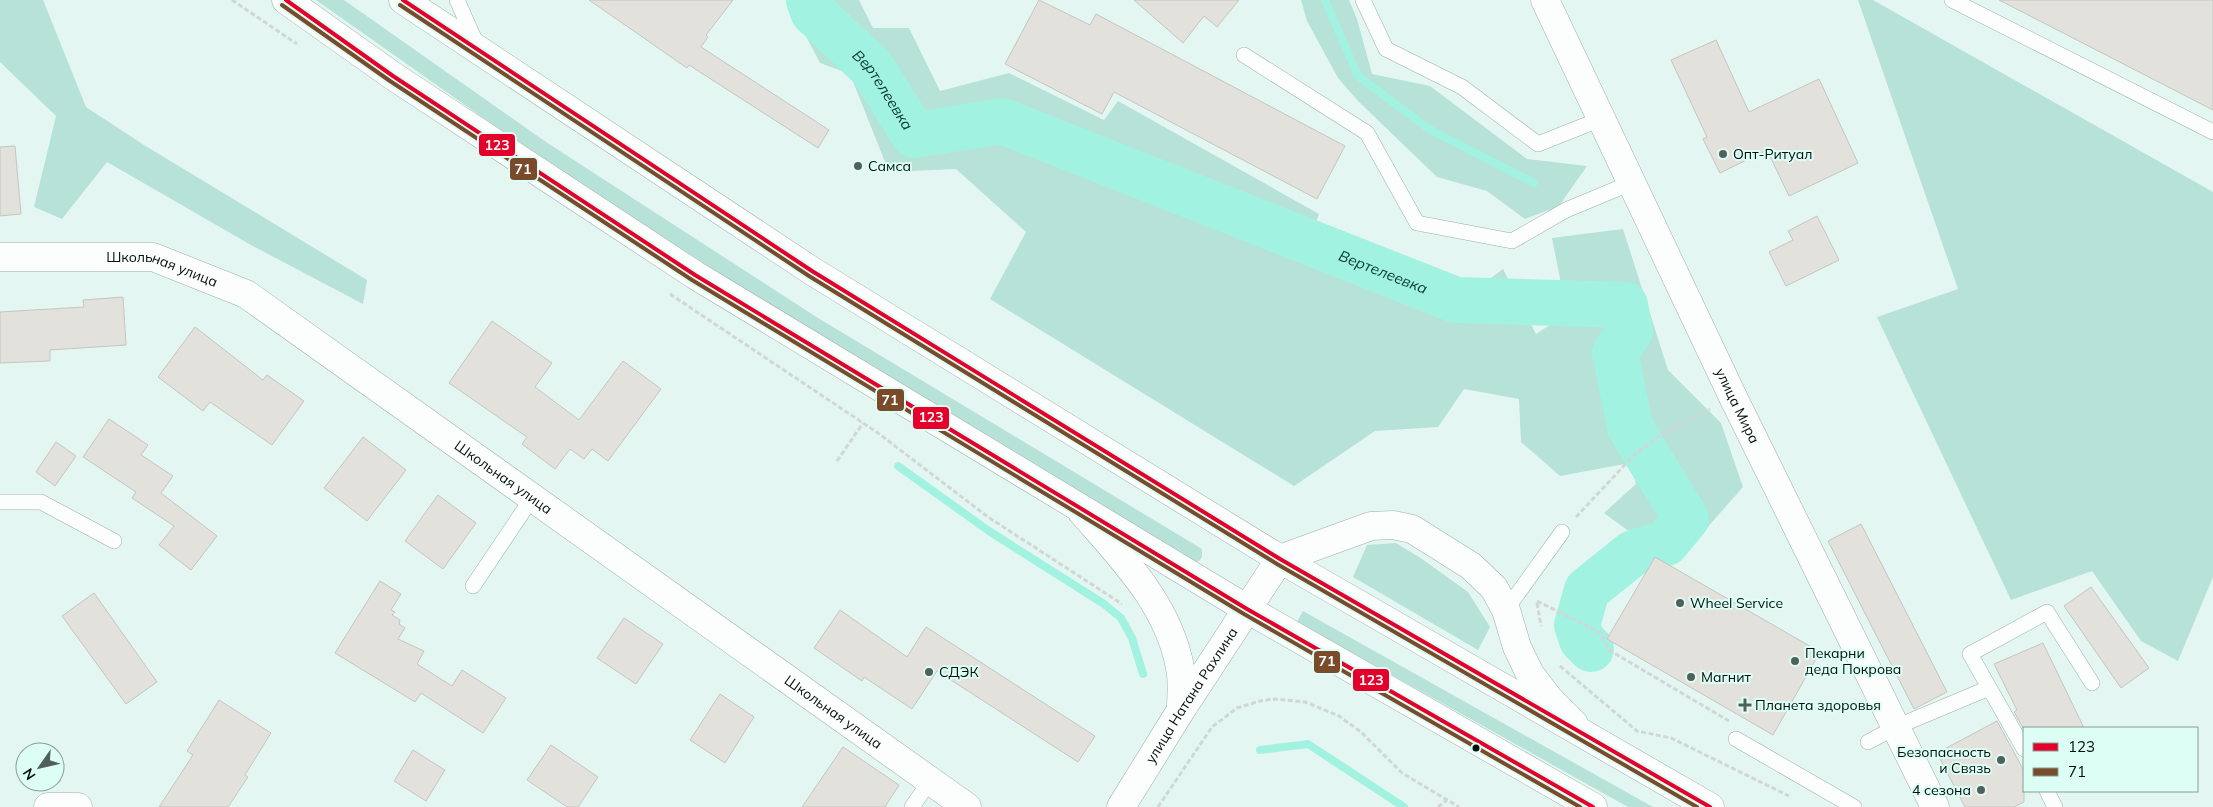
<svg xmlns="http://www.w3.org/2000/svg" width="2213" height="807" viewBox="0 0 2213 807" font-family="Mulish,sans-serif">
<style>
.green{fill:#b7e2d8}
.lines{fill:none;stroke-linecap:round;stroke-linejoin:round}
.stream{stroke:#a2f2e2;stroke-width:8}
.river{stroke:#a2f2e2;stroke-width:46}
.building{fill:#e2e1db;stroke:#c4c6c1}
.lane-casing{stroke:#a0afac;stroke-width:16}
.street-casing{stroke:#a0afac;stroke-width:29}
.secondary-casing{stroke:#a0afac;stroke-width:29}
.primary-casing{stroke:#a0afac;stroke-width:29}
.path{stroke:#d1d7d6;stroke-width:3;stroke-dasharray:5 2.5;stroke-linecap:butt}
.lane{stroke:#fbfefd;stroke-width:15}
.street{stroke:#fbfefd;stroke-width:28}
.secondary{stroke:#fbfefd;stroke-width:28}
.primary{stroke:#fbfefd;stroke-width:28}
.bus-1-casing{stroke:#dcfef5;stroke-width:8}
.bus-2-casing{stroke:#dcfef5;stroke-width:8}
.bus-1{stroke:#e4002b;stroke-width:4}
.bus-2{stroke:#7a4b2a;stroke-width:4}
.poi-dot{fill:#51605c;stroke:#dcfef5;stroke-width:2}
.bus-dot{fill:#020f0c;stroke:#dcfef5;stroke-width:2}
.labels{text-anchor:middle;dominant-baseline:central;stroke-width:4;stroke-linejoin:round;paint-order:stroke}
.poi-label{font-size:14px;fill:#020f0c;stroke:#dcfef5;text-anchor:start}
.street-label{font-size:14px;fill:#020f0c;stroke:#dcfef5}
.water-label{font-size:15px;font-style:italic;fill:#043930;stroke:#dcfef5}
.line-badge{stroke:#dcfef5;stroke-width:2}
.badge-label{font-size:14px;text-anchor:middle;font-weight:bold;fill:#fff}
</style>
<rect width="100%" height="100%" fill="#e4f6f2"/>
<g class="green">
<polygon points="0,0 43,0 86,107 144,145 367,280 363,304 251,245 107,162 62,219 34,207 56,116 0,62"/>
<polygon points="316,0 344,0 546,142 818,318 1202,549 1202,557 1199,561 1194,562 814,334 543,160"/>
<polygon points="787,0 859,0 873,28 909,28 940,91 1009,73 1104,120 1118,101 1319,214 1311,236 1468,295 1503,269 1536,334 1567,314 1552,238 1623,229 1668,370 1721,423 1743,487 1690,547 1645,543 1604,513 1636,484 1630,463 1560,476 1521,442 1519,399 1464,389 1438,427 1375,431 1294,486 990,299 1026,232 956,169 889,172 850,74 820,63"/>
<polygon points="1301,0 1349,0 1357,19 1372,74 1430,86 1527,159 1587,166 1559,206 1525,219 1487,191 1437,177 1359,102 1338,78 1307,21"/>
<polygon points="1858,0 1873,0 2213,192 2213,577 2178,661 2141,641 2092,571 2011,600 1877,317 1958,289"/>
<polygon points="1396,543 1422,559 1468,592 1490,627 1478,650 1353,577 1367,545"/>
<polygon points="1303,611 1653,807 1628,807 1297,622"/>
</g>
<g class="lines">
<g class="stream">
<polyline points="1325,0 1358,76 1429,129 1534,183"/>
<polyline points="898,466 989,531 1104,604 1121,618 1132,638 1143,674"/>
<polyline points="1260,750 1308,744 1404,807"/>
</g>
<path class="river" id="s1" d="M 809,0 L 813,12 L 872,68 L 914,135 L 1002,121 L 1456,300 L 1625,305 L 1630,331 L 1615,353 L 1630,427 L 1686,519 L 1666,543 L 1633,553 L 1587,590 L 1577,625 L 1582,640 L 1591,649"/>
</g>
<g class="building">
<polygon points="589,0 733,0 706,35 708,37 701,47 829,130 818,148 689,65 687,68"/>
<polygon points="1039,0 1090,25 1096,14 1345,146 1317,199 1114,92 1102,114 1005,64"/>
<polygon points="1134,0 1239,0 1217,27 1204,16 1183,43"/>
<polygon points="1999,0 2213,0 2213,110"/>
<polygon points="1716,40 1749,112 1819,79 1858,163 1789,196 1767,150 1720,173 1703,139 1707,137 1671,60"/>
<polygon points="15,146 21,214 0,216 0,147"/>
<polygon points="1817,216 1839,260 1786,286 1769,252 1793,240 1788,231"/>
<polygon points="123,297 126,345 50,350 50,361 0,363 0,312 84,307 83,300"/>
<polygon points="492,321 552,363 535,387 579,420 623,361 661,389 608,461 592,449 584,459 570,449 555,469 522,444 527,437 449,383"/>
<polygon points="195,327 263,380 267,375 304,401 272,445 210,402 203,411 158,377"/>
<polygon points="109,419 148,445 141,455 173,476 161,493 217,536 191,570 159,545 174,526 132,498 136,492 83,457"/>
<polygon points="363,437 406,470 367,521 324,488"/>
<polygon points="56,442 76,456 55,486 36,472"/>
<polygon points="438,495 476,523 443,569 405,541"/>
<polygon points="1861,524 1947,692 1914,709 1828,541"/>
<polygon points="1655,557 1820,652 1773,735 1607,639"/>
<polygon points="380,581 401,594 391,610 395,612 392,615 400,620 399,624 405,628 398,639 424,651 417,664 452,686 462,670 506,698 483,733 421,693 415,702 335,653"/>
<polygon points="2091,587 2149,668 2121,688 2064,606"/>
<polygon points="94,593 157,682 126,704 62,616"/>
<polygon points="840,610 907,657 926,627 1095,736 1078,762 937,671 912,709 864,677 862,681 814,648"/>
<polygon points="624,618 663,644 636,684 597,658"/>
<polygon points="2043,643 2084,728 2023,728 2014,712 2017,710 1994,664"/>
<polygon points="720,694 754,717 725,763 690,740"/>
<polygon points="219,700 271,733 245,775 248,777 228,807 159,807 193,755 187,751"/>
<polygon points="1997,721 2024,771 2024,802 2014,807 1965,807 1937,753"/>
<polygon points="551,745 598,777 578,807 567,807 527,780"/>
<polygon points="843,747 899,785 885,807 802,807"/>
<polygon points="413,750 445,770 426,801 394,781"/>
</g>
<g class="lines">
<g class="lane-casing">
<g id="lane">
<polyline points="457,0 477,45"/>
<polyline points="1363,0 1386,49 1462,87 1538,144 1601,119"/>
<polyline points="1952,0 2213,132"/>
<polyline points="1244,55 1367,133 1417,223 1512,241 1566,210 1631,183"/>
<polyline points="0,502 41,502 114,541"/>
<polyline points="473,586 532,498"/>
<polyline points="1506,610 1562,532"/>
<polyline points="1736,739 1854,807"/>
<polyline points="1868,742 1896,727 1989,688"/>
<polyline points="2024,749 1970,654 2047,612 2092,683"/>
<polyline points="2047,791 2055,807"/>
<polyline points="912,807 930,781"/>
</g>
</g>
<g class="street-casing">
<g id="street">
<path id="s2" d="M 1545,0 L 1733,397 L 1935,807"/>
<path id="s3" d="M 0,257 L 153,257 L 246,294 L 967,807"/>
<polyline points="48,807 78,807"/>
</g>
</g>
<g class="secondary-casing">
<g id="secondary">
<path d="M 1082,512 C 1122,558 1169,605 1180,668 C 1183,681 1181,696 1181,710"/>
<path id="s4" d="M 1121,807 L 1181,710 L 1280,559 L 1371,526 L 1393,525 L 1412,529 L 1471,566 L 1494,588 L 1506,610 L 1517,647 L 1530,674 L 1550,700 L 1574,724"/>
</g>
</g>
<g class="primary-casing">
<g id="primary">
<polyline points="286,0 393,76 695,275 1247,609 1593,807"/>
<polyline points="403,0 812,271 1280,559 1710,807"/>
</g>
</g>
<g class="path">
<polyline points="232,0 297,44"/>
<polyline points="670,294 878,433 988,517 1122,604"/>
<polyline points="837,461 863,423"/>
<polyline points="1576,517 1635,454 1658,437 1710,409"/>
<polyline points="1537,601 1601,633 1609,650 1729,721"/>
<polyline points="1537,603 1541,626"/>
<polyline points="1560,666 1637,731 1671,738 1789,796"/>
<polyline points="1158,807 1212,727 1237,708 1260,701 1275,699 1305,702 1339,716 1361,732 1402,773 1459,807"/>
<polyline points="1438,807 1447,800"/>
</g>
<use href="#lane" class="lane"/>
<use href="#street" class="street"/>
<use href="#secondary" class="secondary"/>
<use href="#primary" class="primary"/>
<g class="bus-1-casing">
<g id="bus-1">
<polyline points="286,0 393,76 695,275 1247,609 1593,807"/>
<polyline points="403,0 812,271 1280,559 1710,807"/>
</g>
</g>
<g class="bus-2-casing">
<g id="bus-2">
<polyline points="282,5 390,81 692,280 1244,614 1580,807"/>
<polyline points="400,5 809,276 1277,564 1697,807"/>
</g>
</g>
<use href="#bus-1" class="bus-1"/>
<use href="#bus-2" class="bus-2"/>
</g>
<g class="poi-dot">
<circle cx="1723" cy="154" r="5"/>
<circle cx="858" cy="166" r="5"/>
<circle cx="1680" cy="603" r="5"/>
<circle cx="1795" cy="661" r="5"/>
<circle cx="929" cy="672" r="5"/>
<circle cx="1691" cy="677" r="5"/>
<path d="M1742.5 697.5h5v5h5v5h-5v5h-5v-5h-5v-5h5z"/>
<circle cx="2001" cy="760" r="5"/>
<circle cx="1981" cy="790" r="5"/>
</g>
<circle class="bus-dot" cx="1476" cy="748" r="4.5"/>
<g class="labels">
<g class="poi-label">
<text x="1733" y="154">Опт-Ритуал</text>
<text x="868" y="166">Самса</text>
<text x="1690" y="603">Wheel Service</text>
<text x="1805" y="653">Пекарни<tspan x="1805" dy="16">деда Покрова</tspan></text>
<text x="939" y="672">СДЭК</text>
<text x="1701" y="677">Магнит</text>
<text x="1755" y="705">Планета здоровья</text>
<text x="1991" y="752" text-anchor="end">Безопасность<tspan x="1991" dy="16">и Связь</tspan></text>
<text x="1971" y="790" text-anchor="end">4 сезона</text>
</g>
<g class="street-label">
<text stroke="none"><textPath href="#s3" startOffset="164">Школьная улица</textPath></text>
<text stroke="none"><textPath href="#s2" startOffset="449">улица Мира</textPath></text>
<text stroke="none"><textPath href="#s3" startOffset="569">Школьная улица</textPath></text>
<text stroke="none"><textPath href="#s4" startOffset="132">улица Натана Рахлина</textPath></text>
<text stroke="none"><textPath href="#s3" startOffset="974">Школьная улица</textPath></text>
</g>
<g class="water-label">
<text stroke="none"><textPath href="#s1" startOffset="118">Вертелеевка</textPath></text>
<text stroke="none"><textPath href="#s1" startOffset="672">Вертелеевка</textPath></text>
</g>
</g>
<g class="line-badge">
<rect x="478" y="133" width="38" height="24" rx="5" fill="#e4002b"/>
<rect x="509" y="157" width="29" height="24" rx="5" fill="#7a4b2a"/>
<rect x="876" y="388" width="29" height="24" rx="5" fill="#7a4b2a"/>
<rect x="912" y="406" width="38" height="24" rx="5" fill="#e4002b"/>
<rect x="1313" y="650" width="28" height="24" rx="5" fill="#7a4b2a"/>
<rect x="1352" y="668" width="38" height="24" rx="5" fill="#e4002b"/>
</g>
<g class="badge-label">
<text x="497" y="150">123</text>
<text x="523" y="174">71</text>
<text x="890" y="405">71</text>
<text x="931" y="422">123</text>
<text x="1327" y="666">71</text>
<text x="1371" y="685">123</text>
</g>
<rect x="2023" y="727" width="175" height="65" fill="#dcfef5" stroke="#859e98"/>
<rect x="2033" y="743" width="25" height="8" fill="#e4002b" stroke="#859e98"/>
<text x="2068" y="752" font-size="15" fill="#020f0c">123</text>
<rect x="2033" y="768" width="25" height="8" fill="#7a4b2a" stroke="#859e98"/>
<text x="2068" y="777" font-size="15" fill="#020f0c">71</text>
<g transform="translate(40 767) rotate(236)"><circle r="24" fill="#dcfef5" stroke="#859e98"/>
<path d="M0-4L9 19L0 12L-9 19Z" fill="#51605c"/>
<text y="-8" font-size="14" font-weight="bold" text-anchor="middle" fill="#020f0c">N</text>
</g>
</svg>
